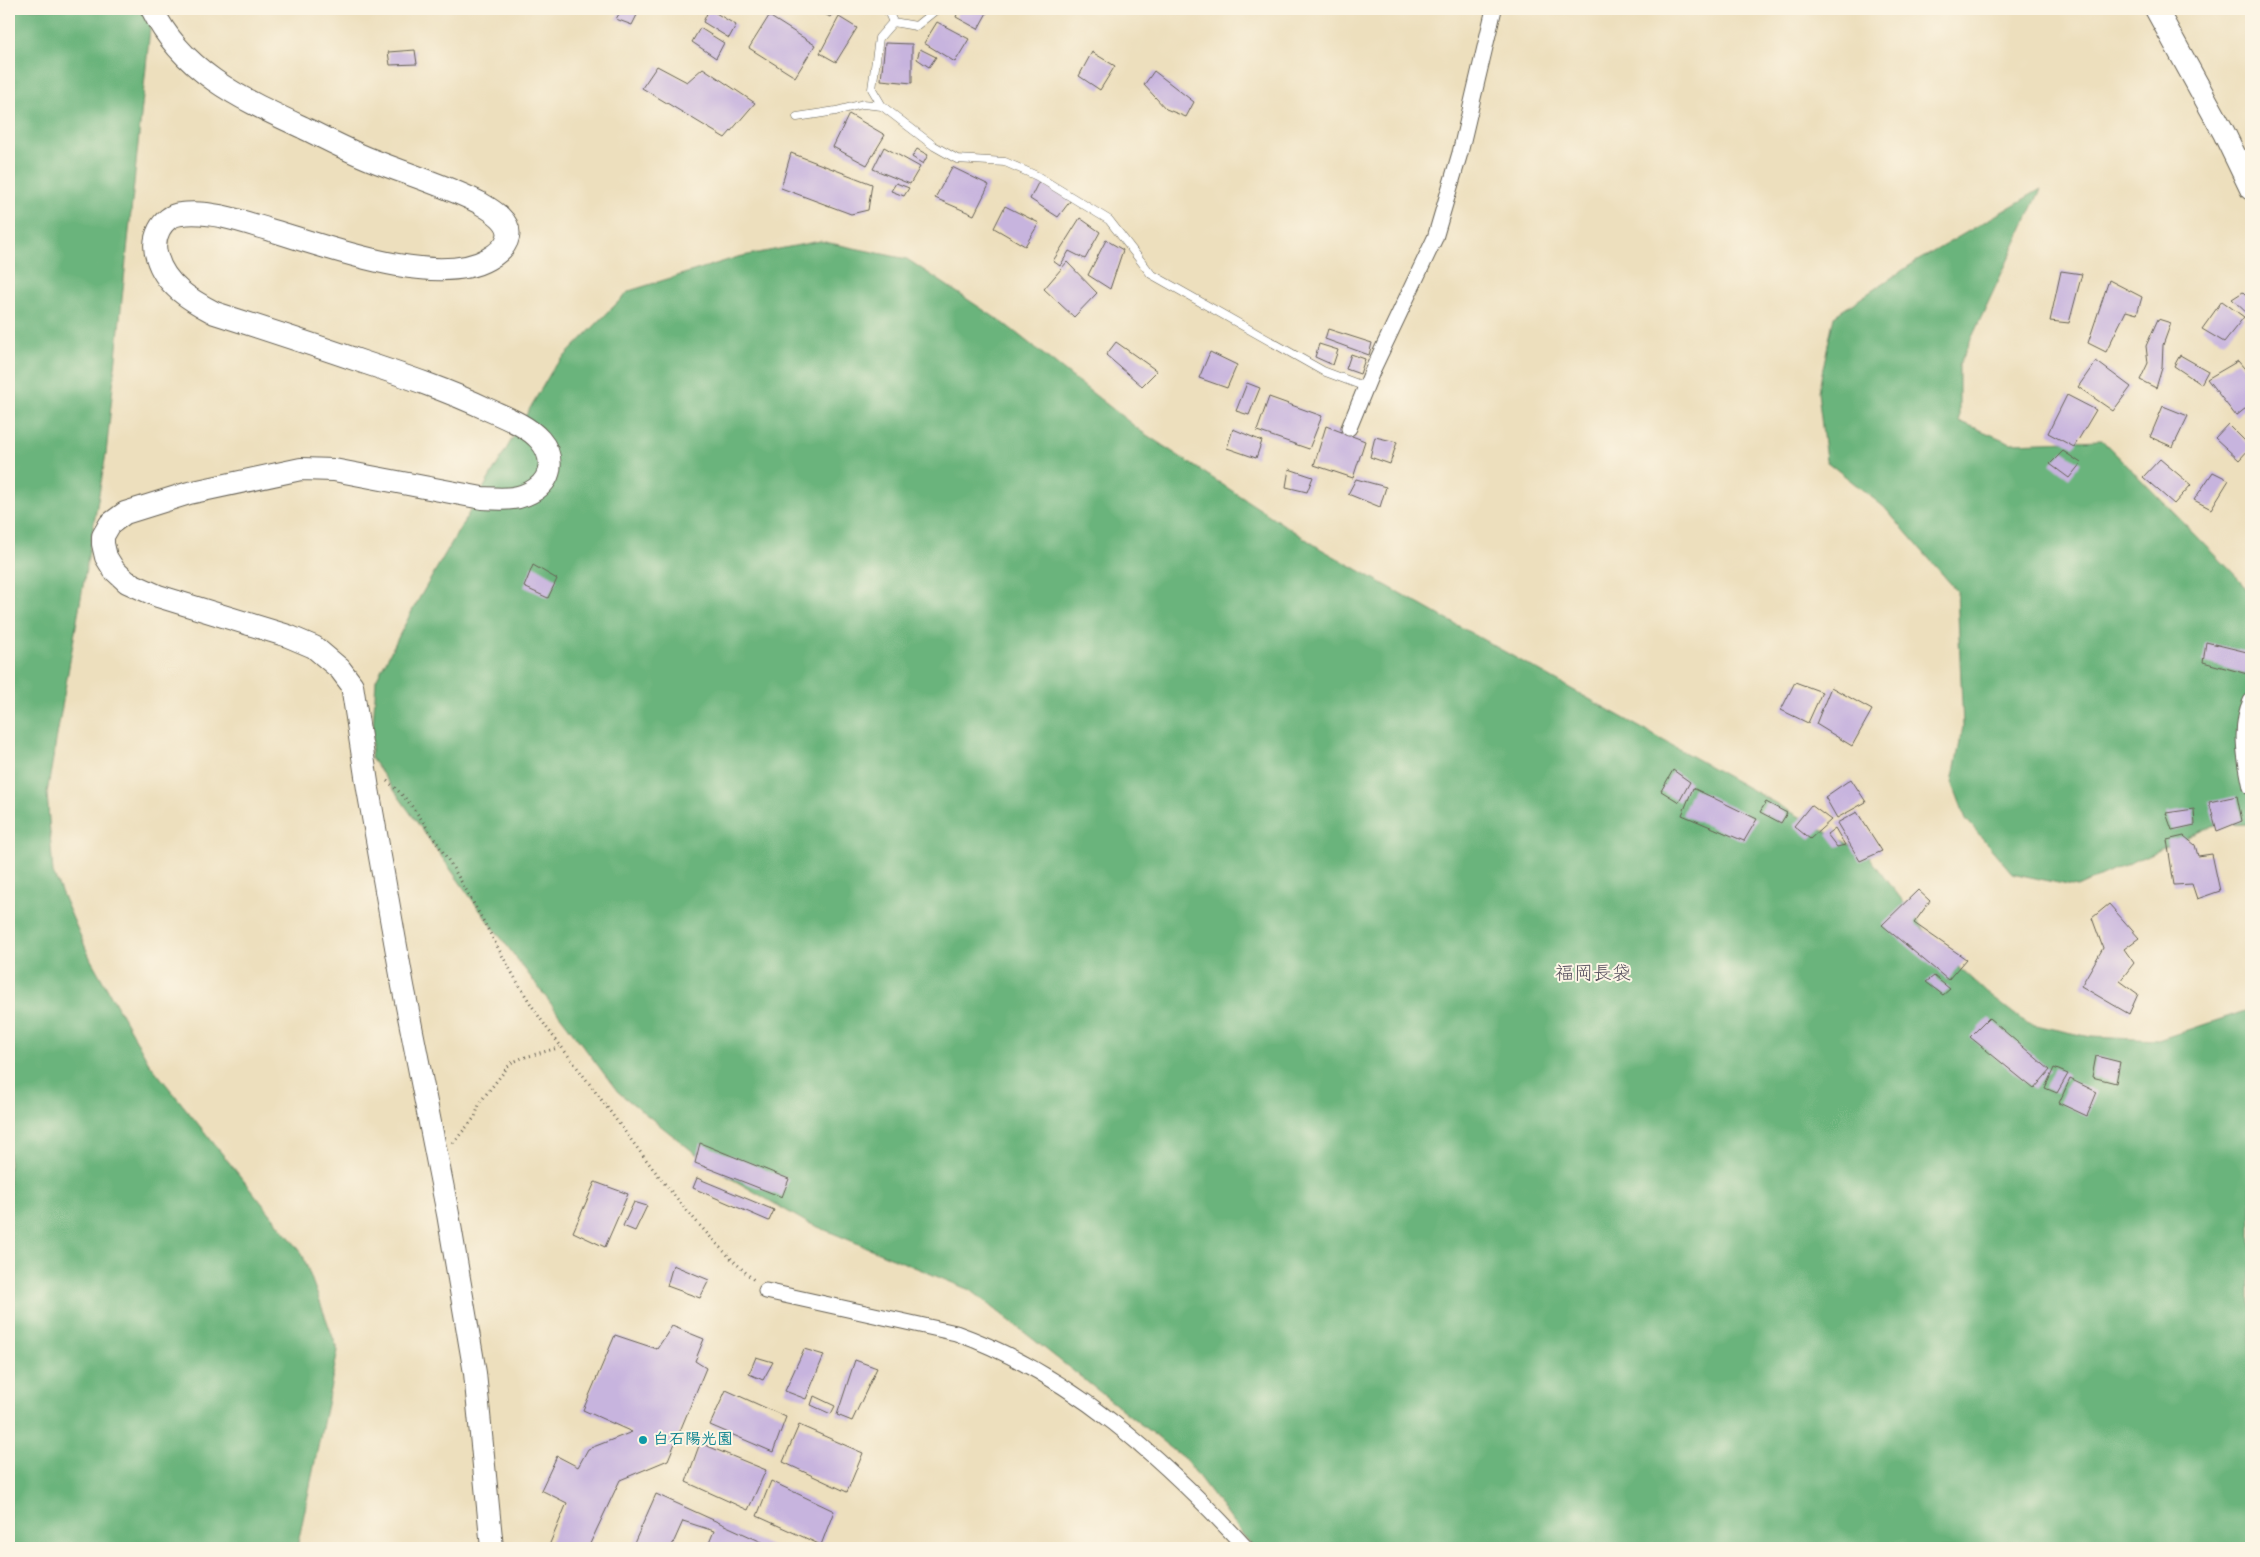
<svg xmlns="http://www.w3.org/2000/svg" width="2260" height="1557" viewBox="0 0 2260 1557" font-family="'Indie Flower','Klee One',sans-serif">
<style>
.forest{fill:#6bb47b;stroke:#44684c}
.building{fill:#c7b4de}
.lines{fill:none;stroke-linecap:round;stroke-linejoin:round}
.lane-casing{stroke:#656054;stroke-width:9}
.street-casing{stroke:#656054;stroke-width:17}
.secondary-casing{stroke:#656054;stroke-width:24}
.path{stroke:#656054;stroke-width:3;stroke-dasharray:1 4;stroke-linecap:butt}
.lane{stroke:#fff;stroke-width:8}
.street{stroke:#fff;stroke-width:15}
.secondary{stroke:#fff;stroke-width:22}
.culture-dot{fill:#0f9aa8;stroke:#fcf5e5;stroke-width:2}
.labels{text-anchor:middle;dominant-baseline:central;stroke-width:4;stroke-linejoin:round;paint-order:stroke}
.culture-label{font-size:16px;font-weight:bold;fill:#0d838f;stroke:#fcf5e5;text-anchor:start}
.quarter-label{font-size:19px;fill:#585160;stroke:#fcf5e5}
</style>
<rect width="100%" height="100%" fill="#fcf5e5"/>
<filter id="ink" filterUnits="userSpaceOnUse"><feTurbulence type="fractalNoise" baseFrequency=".02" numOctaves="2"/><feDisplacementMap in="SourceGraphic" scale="10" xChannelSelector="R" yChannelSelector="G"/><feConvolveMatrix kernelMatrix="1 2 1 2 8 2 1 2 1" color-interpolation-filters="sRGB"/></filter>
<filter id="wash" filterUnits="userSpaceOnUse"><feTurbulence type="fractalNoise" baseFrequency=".0096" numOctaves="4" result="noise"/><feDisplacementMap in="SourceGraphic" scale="20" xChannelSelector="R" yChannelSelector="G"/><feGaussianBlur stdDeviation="1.12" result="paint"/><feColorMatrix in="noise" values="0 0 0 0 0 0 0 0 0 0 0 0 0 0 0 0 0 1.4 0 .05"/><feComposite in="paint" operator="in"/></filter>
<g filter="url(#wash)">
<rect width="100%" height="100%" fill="#eddfbd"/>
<g class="forest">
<polygon points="9,9 152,9 106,454 47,793 53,873 91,960 149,1063 302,1253 338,1351 297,1548 9,1548"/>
<polygon points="2041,189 1959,365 1959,421 2011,443 2102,440 2242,582 2251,597 2251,824 2214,825 2077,887 2012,873 1966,819 1952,782 1963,727 1957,591 1884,507 1826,461 1818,392 1834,316 1912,264"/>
<polygon points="820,241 907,259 1006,325 1142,432 1321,549 1868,855 1939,949 1987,993 2026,1023 2091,1037 2158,1040 2251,1009 2251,1548 1253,1548 1186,1460 972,1291 806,1222 715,1169 618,1092 476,905 371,758 376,680 413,609 554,367 629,291 738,257"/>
</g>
<g id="blocks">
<g class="building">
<polygon points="622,9 639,11 632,25 616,19"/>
<polygon points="709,9 736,25 729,38 703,22"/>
<polygon points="815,9 837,9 830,17"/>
<polygon points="959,9 989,9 978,29 956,17"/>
<polygon points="769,16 815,45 795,77 749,48"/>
<polygon points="839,17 857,28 836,62 820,53"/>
<polygon points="937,22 969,39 955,62 924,43"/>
<polygon points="700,28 724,43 716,58 692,42"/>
<polygon points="885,43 912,44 912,83 881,80"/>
<polygon points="920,49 936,57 929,67 917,59"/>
<polygon points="415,50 417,64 390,65 388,52"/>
<polygon points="1092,52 1115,66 1100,90 1079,76"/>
<polygon points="657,66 687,82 703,68 755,103 725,138 642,88"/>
<polygon points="1154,71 1194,102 1186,117 1166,109 1144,85"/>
<polygon points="849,114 885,135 867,165 833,147"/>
<polygon points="884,147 920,167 910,184 873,169"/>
<polygon points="917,149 928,155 923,164 912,157"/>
<polygon points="791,153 872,184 868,210 851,214 781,188"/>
<polygon points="952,167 989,185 974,215 935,198"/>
<polygon points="1039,181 1071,200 1058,217 1030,199"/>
<polygon points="896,183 909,188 904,196 891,191"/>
<polygon points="1005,206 1039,223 1025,246 994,228"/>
<polygon points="1080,218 1100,232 1085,259 1069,251 1060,266 1053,261"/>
<polygon points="1106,240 1123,250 1110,289 1088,275"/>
<polygon points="1067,262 1097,293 1074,317 1044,289"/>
<polygon points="2061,271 2082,274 2069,323 2050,321"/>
<polygon points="2109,280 2142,297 2137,314 2126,311 2106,352 2088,343"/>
<polygon points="2243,292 2251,300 2250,316 2232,299"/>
<polygon points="2222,301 2244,317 2224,342 2202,329"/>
<polygon points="2158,319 2171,323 2163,345 2162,368 2156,388 2140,380 2148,363 2146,346"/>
<polygon points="1328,329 1372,343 1369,355 1325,339"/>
<polygon points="1116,342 1157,371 1142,386 1106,355"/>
<polygon points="1319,344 1338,350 1333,365 1315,357"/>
<polygon points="1210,352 1237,365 1227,388 1199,378"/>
<polygon points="1351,354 1365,359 1360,374 1346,369"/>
<polygon points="2180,355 2208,371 2201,384 2174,366"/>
<polygon points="2096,361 2131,387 2113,411 2078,387"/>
<polygon points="2238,361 2251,376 2251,404 2236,416 2207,379"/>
<polygon points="1247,383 1260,388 1249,415 1236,411"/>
<polygon points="2067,395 2096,410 2074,447 2048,433"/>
<polygon points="1269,397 1322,416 1309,449 1257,431"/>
<polygon points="2163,406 2188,416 2173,447 2150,437"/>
<polygon points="2228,424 2251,447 2239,460 2215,438"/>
<polygon points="1326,426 1365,441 1353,478 1314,465"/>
<polygon points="1233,429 1262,441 1256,458 1227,448"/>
<polygon points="1375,437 1397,442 1390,464 1370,457"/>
<polygon points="2063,451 2081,463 2069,478 2050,464"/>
<polygon points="2160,459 2191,485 2174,504 2143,477"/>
<polygon points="1289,469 1313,477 1307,492 1286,487"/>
<polygon points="2213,472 2229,480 2211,509 2194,500"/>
<polygon points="1356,479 1386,487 1380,507 1348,494"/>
<polygon points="533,565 557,579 548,598 524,587"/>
<polygon points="2206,642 2251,653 2251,675 2203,662"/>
<polygon points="1795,682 1822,692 1808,723 1781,710"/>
<polygon points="1831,687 1872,710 1852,746 1816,724"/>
<polygon points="1673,770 1690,782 1679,802 1661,791"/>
<polygon points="1851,779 1866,802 1837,818 1825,797"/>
<polygon points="1693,788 1757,819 1744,841 1682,815"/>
<polygon points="2237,796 2242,821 2217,831 2209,802"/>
<polygon points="1766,802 1787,813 1781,823 1760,812"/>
<polygon points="1811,805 1831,820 1810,839 1794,826"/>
<polygon points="2194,809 2195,825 2172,830 2166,813"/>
<polygon points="1857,812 1882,851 1860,861 1837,823"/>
<polygon points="1835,828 1845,845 1837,847 1827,834"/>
<polygon points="2184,836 2195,845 2198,856 2212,854 2220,891 2197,899 2192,884 2174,885 2167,840"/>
<polygon points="1918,890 1930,901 1914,923 1966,959 1948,980 1882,925"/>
<polygon points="2109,904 2139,938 2124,949 2134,963 2120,981 2138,994 2129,1014 2081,986 2103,948 2092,918"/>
<polygon points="1934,976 1950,989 1943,995 1926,982"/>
<polygon points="1989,1018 2050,1070 2034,1089 1970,1037"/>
<polygon points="2096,1056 2120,1062 2116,1083 2092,1077"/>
<polygon points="2054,1068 2068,1074 2057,1093 2045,1088"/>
<polygon points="2070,1079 2097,1092 2087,1116 2059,1103"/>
<polygon points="700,1143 789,1179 782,1197 695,1163"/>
<polygon points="697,1178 774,1210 769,1221 693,1188"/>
<polygon points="595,1182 628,1194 605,1247 573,1232"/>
<polygon points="634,1202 647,1206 635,1231 623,1226"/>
<polygon points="673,1265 709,1280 700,1298 667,1286"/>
<polygon points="672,1326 704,1339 695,1361 706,1368 668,1460 620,1480 588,1548 548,1548 567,1503 541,1490 557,1456 578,1467 588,1449 632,1432 583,1410 615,1335 657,1349"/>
<polygon points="804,1349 824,1355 806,1399 785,1391"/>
<polygon points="756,1357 773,1362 763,1380 749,1374"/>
<polygon points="855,1360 877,1368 852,1421 837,1415"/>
<polygon points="726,1390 786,1417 773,1452 710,1425"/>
<polygon points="814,1396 835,1406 831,1414 811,1405"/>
<polygon points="799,1425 863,1453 847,1492 783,1462"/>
<polygon points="700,1443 766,1470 748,1510 686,1482"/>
<polygon points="771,1481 834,1511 821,1545 757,1516"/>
<polygon points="656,1494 775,1548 707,1548 714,1531 683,1521 671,1548 632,1548"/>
</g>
</g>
</g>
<g filter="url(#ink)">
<use href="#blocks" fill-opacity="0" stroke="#656054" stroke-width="1"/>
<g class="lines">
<g class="lane-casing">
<g id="lane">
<polyline points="887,9 893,22 916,26 937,9"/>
<polyline points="882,106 872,89 879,38 893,22"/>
<polyline points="797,117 836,111 863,104 882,106 934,146 957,159 1005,162 1037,176 1109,220 1151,274 1323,371 1366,387"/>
</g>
</g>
<g class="street-casing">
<g id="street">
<polyline points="1349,428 1374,367 1435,238 1460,153 1494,9"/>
<path d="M 2251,701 C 2239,726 2245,760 2251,787"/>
<path d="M 766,1291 L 956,1333 C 1071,1374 1165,1460 1246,1548"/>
</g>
</g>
<g class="secondary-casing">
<g id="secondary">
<path d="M 152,9 C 183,73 242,99 304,128 C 326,139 349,151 372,160 C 407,174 444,185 478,202 C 490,209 512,221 508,237 C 506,247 497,254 488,259 C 436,289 322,245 267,229 C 241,221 209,210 181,214 C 161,216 151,239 157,257 C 165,285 190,300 215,313 C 265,329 314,345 363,362 C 405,376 447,390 487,409 C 504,417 527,425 540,440 C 553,455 554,476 536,489 C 519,501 502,499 482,498 L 334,470 L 301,469 L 189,493 L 125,513 L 110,524 L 103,536 L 103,544 L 106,557 L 114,570 L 127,582 L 158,596 L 288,636 L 314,647 L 340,669 L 352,685 L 368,789 L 403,986 L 448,1214 L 475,1373 L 492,1548"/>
<polyline points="2156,9 2224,133 2251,189"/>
</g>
</g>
<g class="path">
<path d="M 387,781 C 408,798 418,814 433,837 C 476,899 505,970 549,1031 C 616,1115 674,1209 755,1281"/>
<polyline points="453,1143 475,1117 480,1102 511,1063 522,1058 561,1047"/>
</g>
<use href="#lane" class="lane"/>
<use href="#street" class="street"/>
<use href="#secondary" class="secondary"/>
</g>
</g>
<circle class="culture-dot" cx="643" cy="1440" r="5"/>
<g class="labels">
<g class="culture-label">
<text x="653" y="1440">白石陽光園</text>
</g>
<g class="quarter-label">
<text x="1593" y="974">福岡長袋</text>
</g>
</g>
<rect width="2260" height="1557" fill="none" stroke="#fcf5e5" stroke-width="30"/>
</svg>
